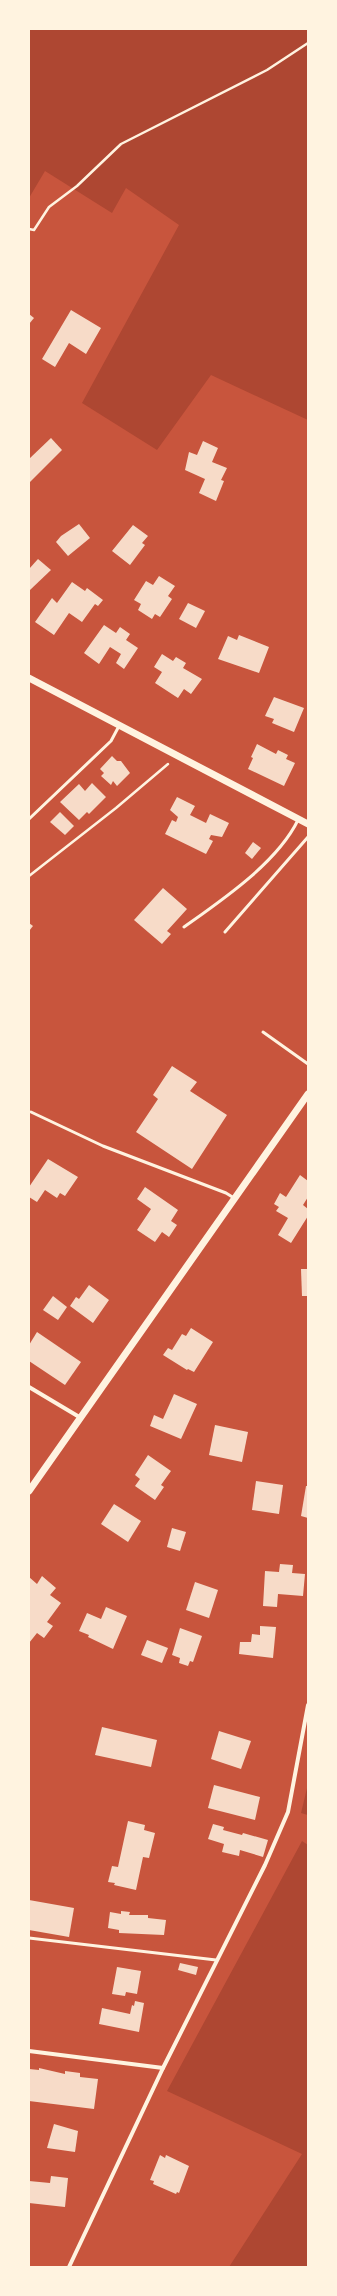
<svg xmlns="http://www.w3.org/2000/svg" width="337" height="2296" viewBox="0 0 337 2296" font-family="'Sofia Sans Condensed',sans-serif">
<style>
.green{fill:#ae4732}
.building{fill:#f7dbc8}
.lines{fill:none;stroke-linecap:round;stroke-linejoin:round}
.path{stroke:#fff3e0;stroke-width:2.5}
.service{stroke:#fff3e0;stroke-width:3}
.minor{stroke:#fff3e0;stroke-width:4}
.tertiary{stroke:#fff3e0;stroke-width:7}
</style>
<rect width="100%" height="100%" fill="#c8553d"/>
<g class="green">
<polygon points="29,29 308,29 308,420 211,375 157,450 82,403 179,225 126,188 112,213 45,171 29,198"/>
<polygon points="308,1784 308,1815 301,1813"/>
<polygon points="302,1841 308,1845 308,2267 229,2267 302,2154 167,2091"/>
</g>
<g class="building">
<polygon points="71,310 101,328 86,354 69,343 55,367 42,359"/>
<polygon points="29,314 34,318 29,324"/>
<polygon points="51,438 62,450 29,483 29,459"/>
<polygon points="203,441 218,448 212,462 227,468 221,480 224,481 216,501 199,493 205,479 185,470 189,452 197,455"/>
<polygon points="79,524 90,538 68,556 56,542 61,536"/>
<polygon points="133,525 148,536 142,543 145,545 130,565 112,551"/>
<polygon points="38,559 51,570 30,590 29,569"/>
<polygon points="159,576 175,586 168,596 172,599 160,617 155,614 152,619 138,610 141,604 134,600 146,581 153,585"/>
<polygon points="72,582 85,591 87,588 103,600 98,606 95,604 82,622 69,613 54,635 35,622 52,598 57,603"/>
<polygon points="188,603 205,611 196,628 179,619"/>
<polygon points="104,625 116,633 120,627 130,634 126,640 138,648 124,669 116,663 121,654 110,647 99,664 84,653"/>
<polygon points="239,635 269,647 259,673 218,659 228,636 237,640"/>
<polygon points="162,654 173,661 176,657 186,663 183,668 202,679 191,694 184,689 178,698 155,683 162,672 154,667"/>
<polygon points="274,697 304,708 294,732 272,723 274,719 265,716"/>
<polygon points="257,744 276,754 278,750 288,755 286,759 295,763 284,786 248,769 253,758 251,757"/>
<polygon points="112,756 117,761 121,761 130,773 117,786 113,781 111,785 101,776 104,773 100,769"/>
<polygon points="92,783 106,797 89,814 87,812 79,820 60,802 79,784 85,791"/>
<polygon points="177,797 195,806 190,815 206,823 210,814 229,823 222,837 211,835 209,839 213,841 206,854 165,834 172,820 176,822 178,817 170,810"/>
<polygon points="60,812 74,826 65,835 50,822"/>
<polygon points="253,842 261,848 252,859 245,853"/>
<polygon points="163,888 187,909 167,931 171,934 162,944 134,920"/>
<polygon points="29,923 33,926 29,931"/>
<polygon points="172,1066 197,1082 190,1091 227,1115 192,1169 136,1132 158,1099 153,1095"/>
<polygon points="48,1159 78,1177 65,1196 60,1193 57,1198 45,1190 37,1202 29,1197 29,1187"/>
<polygon points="300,1175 308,1181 308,1197 303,1205 308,1209 308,1216 291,1243 278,1235 288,1218 276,1211 279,1207 274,1204 280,1193 286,1197"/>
<polygon points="145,1187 178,1210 171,1221 177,1225 169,1237 162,1232 155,1242 137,1230 151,1209 137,1199"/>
<polygon points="301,1269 308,1269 308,1296 302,1296"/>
<polygon points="89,1285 109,1300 93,1323 70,1306 76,1297 79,1299"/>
<polygon points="53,1296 67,1307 58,1320 43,1310"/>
<polygon points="191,1328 213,1342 194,1372 188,1369 187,1370 163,1355 168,1348 172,1350 182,1334 186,1336"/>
<polygon points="37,1332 81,1362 65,1385 29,1361 29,1345"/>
<polygon points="174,1394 197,1404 181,1439 150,1426 154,1415 163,1419"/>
<polygon points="215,1425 248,1432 242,1462 209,1455"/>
<polygon points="148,1455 171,1471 161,1485 164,1487 155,1500 135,1486 140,1479 135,1475"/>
<polygon points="256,1481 283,1485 279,1514 252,1510"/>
<polygon points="306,1486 308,1486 308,1518 301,1516"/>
<polygon points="114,1504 141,1521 128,1542 101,1524"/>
<polygon points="172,1528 186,1532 180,1551 167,1547"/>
<polygon points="280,1564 293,1565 292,1573 305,1574 303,1596 278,1594 277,1607 263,1606 265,1571 279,1572"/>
<polygon points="42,1576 56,1588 50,1595 61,1603 47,1622 53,1626 44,1638 37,1633 29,1643 29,1577 37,1584"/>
<polygon points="195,1582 218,1590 209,1618 186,1610"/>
<polygon points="106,1607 127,1616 113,1649 88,1637 89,1635 79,1631 87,1613 101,1619"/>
<polygon points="260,1626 276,1627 273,1658 239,1654 240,1642 251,1642 252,1634 260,1635"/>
<polygon points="180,1628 202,1636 193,1662 190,1661 188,1666 179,1663 180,1658 172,1655"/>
<polygon points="147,1640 168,1648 162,1663 141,1655"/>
<polygon points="102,1727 157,1740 151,1767 95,1755"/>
<polygon points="219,1731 251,1741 241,1769 211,1759"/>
<polygon points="214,1785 260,1797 255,1820 208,1808"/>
<polygon points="128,1821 145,1825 144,1830 155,1833 149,1858 143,1857 136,1890 114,1885 115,1883 108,1882 112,1866 118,1867"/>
<polygon points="213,1824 224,1827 223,1830 242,1835 243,1833 268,1840 263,1857 240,1850 239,1856 222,1852 224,1844 208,1839"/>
<polygon points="29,1900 74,1908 69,1937 29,1930"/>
<polygon points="121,1911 130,1912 129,1915 148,1915 148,1918 166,1920 164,1935 119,1933 119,1930 108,1928 110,1912 121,1914"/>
<polygon points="180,1963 198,1967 196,1975 178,1970"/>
<polygon points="117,1967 141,1971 137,1994 126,1992 125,1996 112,1994"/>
<polygon points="135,2001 144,2003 139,2032 99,2024 102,2008 130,2014 132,2005 134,2006"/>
<polygon points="39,2068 65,2074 65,2071 80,2073 80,2077 98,2079 94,2109 29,2101 29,2069 39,2070"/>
<polygon points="54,2124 78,2131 75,2152 47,2148"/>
<polygon points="160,2155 165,2158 166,2155 189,2166 179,2193 177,2192 176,2194 153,2184 154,2181 150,2180"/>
<polygon points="51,2176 68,2178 65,2207 29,2203 29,2181 50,2183"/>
</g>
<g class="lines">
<g class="path">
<polyline points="29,229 34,230 49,207 77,186 121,144 267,70 308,43"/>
<polyline points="29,876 116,808 168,764"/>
</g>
<g class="service">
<polyline points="29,819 111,741 119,726"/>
<path d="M 184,927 C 222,900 277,863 298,820"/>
<polyline points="225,932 308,837"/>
<polyline points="263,1032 308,1064"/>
<polyline points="31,1112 103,1146 226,1193 234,1198"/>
<polyline points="29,1938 216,1960"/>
</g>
<g class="minor">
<polyline points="29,1387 81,1418"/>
<polyline points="29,2051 163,2068"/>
<polyline points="69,2267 163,2068 265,1865 288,1812 308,1705"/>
</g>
<g class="tertiary">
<polyline points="29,678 308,824"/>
<polyline points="29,1491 308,1094"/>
</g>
</g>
<rect width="337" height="2296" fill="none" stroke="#fff3e0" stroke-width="60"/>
</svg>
